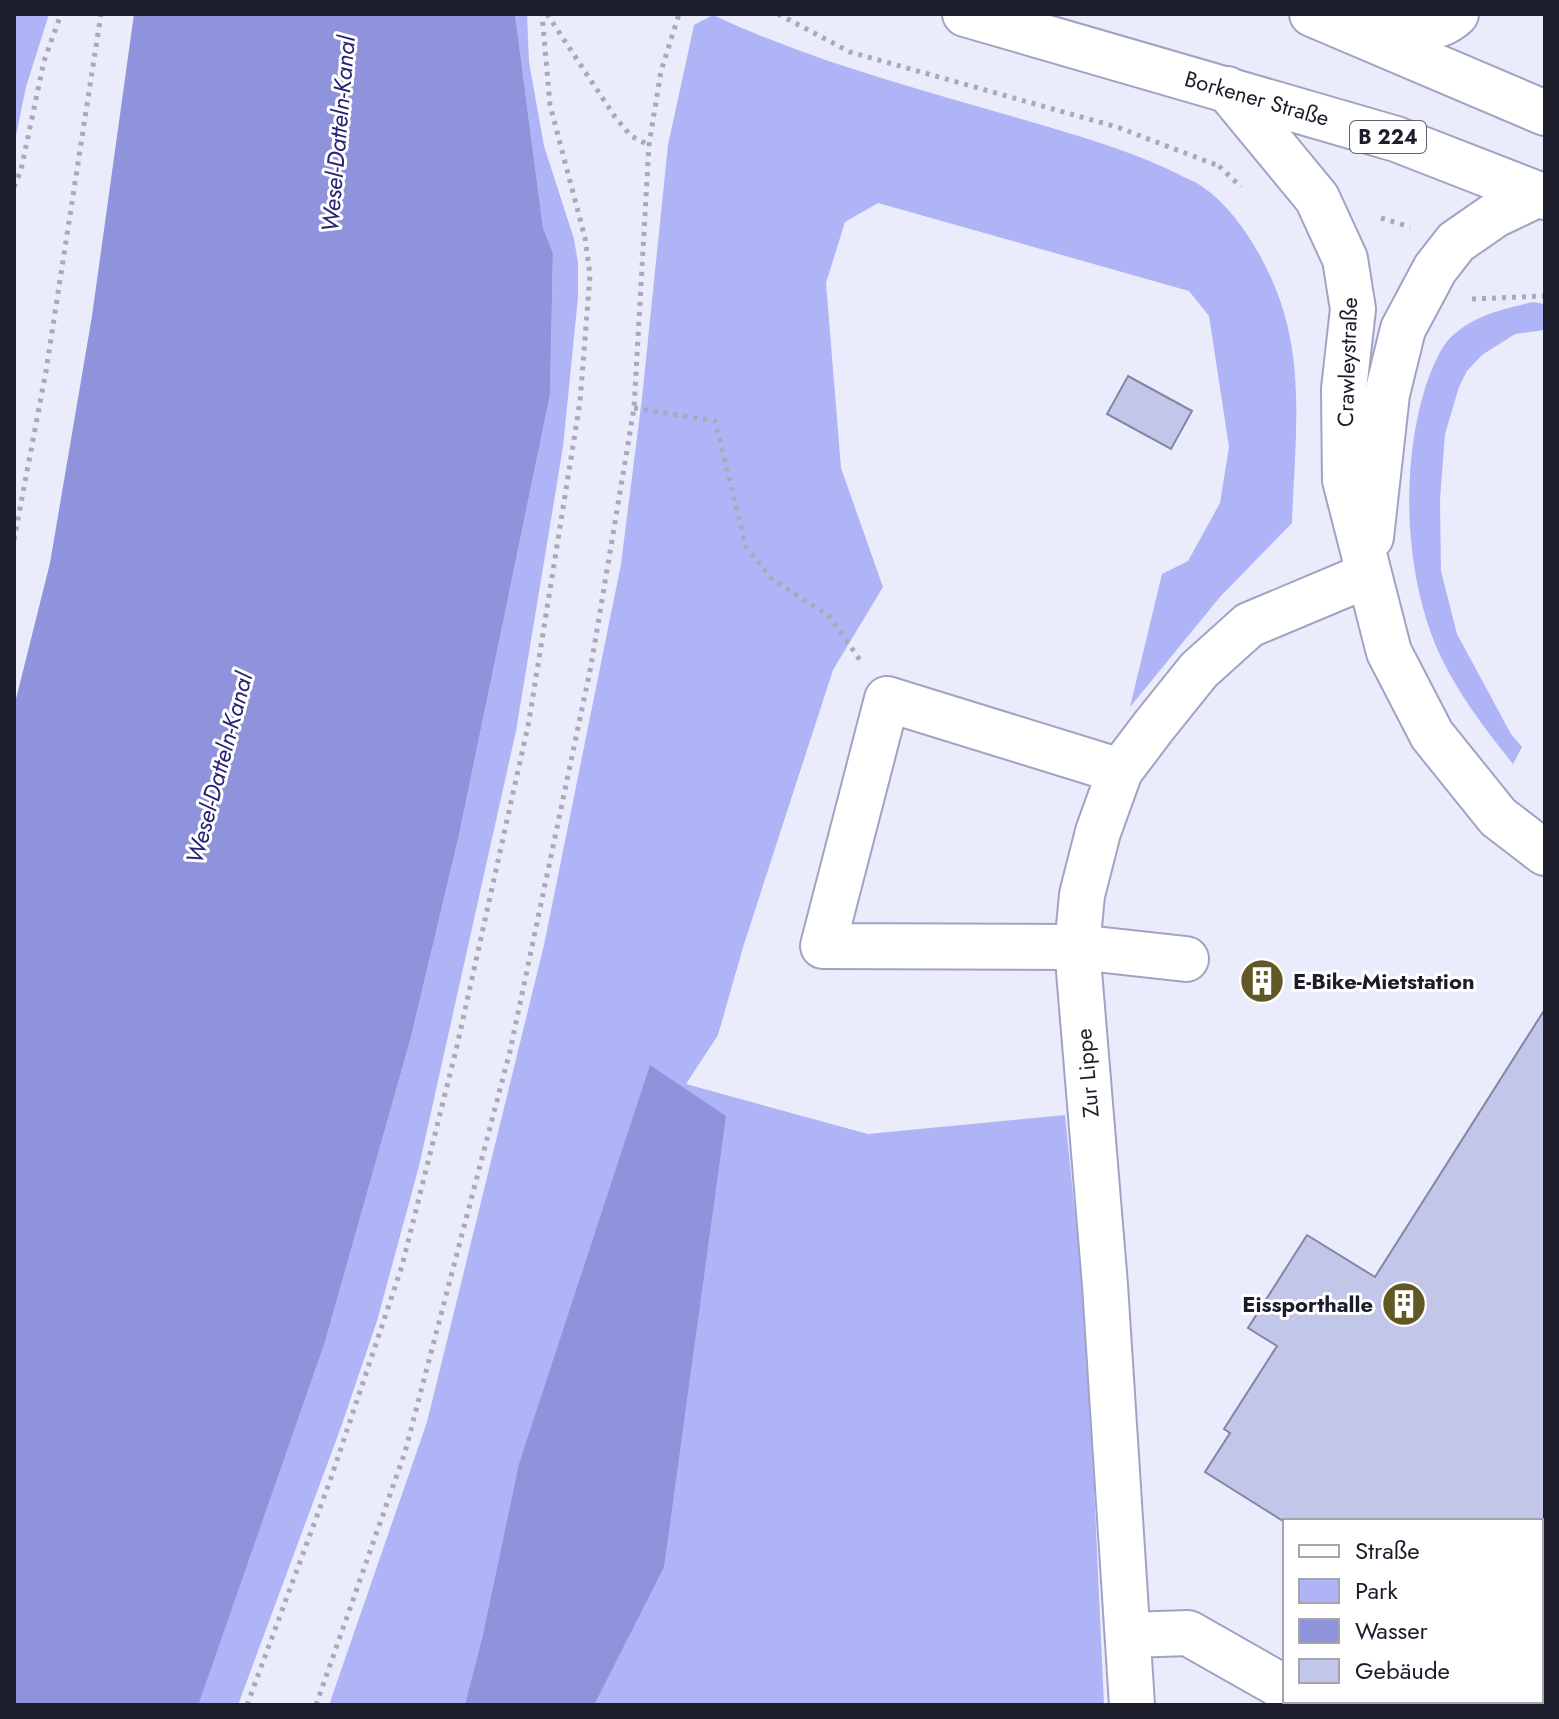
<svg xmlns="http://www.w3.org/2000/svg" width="1559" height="1719" viewBox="0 0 1559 1719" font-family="Jost,sans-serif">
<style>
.green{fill:#afb4f7}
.water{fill:#8e93db}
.building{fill:#c2c6e9;stroke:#8286a6;stroke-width:2}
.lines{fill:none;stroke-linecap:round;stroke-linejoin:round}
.minor-casing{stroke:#9fa3c4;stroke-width:48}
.major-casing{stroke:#9fa3c4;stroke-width:48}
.path{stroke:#a8aab9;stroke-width:5;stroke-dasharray:4 6;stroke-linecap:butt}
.minor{stroke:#fff;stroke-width:44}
.major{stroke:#fff;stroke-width:44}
.labels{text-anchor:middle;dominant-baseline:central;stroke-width:6;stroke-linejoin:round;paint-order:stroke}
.shield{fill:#fff;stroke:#60616a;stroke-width:2}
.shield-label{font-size:20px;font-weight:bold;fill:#1c1d2a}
.street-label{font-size:22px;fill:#1c1d2a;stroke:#fff}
.poi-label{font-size:22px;font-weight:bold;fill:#1c1d2a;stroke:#fff;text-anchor:start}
.water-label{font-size:24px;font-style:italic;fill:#2a2274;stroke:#fff}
</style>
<rect width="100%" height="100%" fill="#eaecfb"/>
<g class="green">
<polygon points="14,14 49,14 26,87 14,145"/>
<polygon points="515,14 527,14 529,62 544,146 574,239 578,263 578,297 563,447 516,731 419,1166 377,1321 341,1427 238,1705 196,1705 199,1702 325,1342 411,1037 459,835 550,395 553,253 543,228"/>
<path d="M 713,15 C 813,62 922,90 1028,121 C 1079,136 1129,150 1176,173 C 1185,178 1195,181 1203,187 C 1243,215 1276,277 1287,324 C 1303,389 1294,457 1292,523 L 1220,597 L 1130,707 L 1162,574 L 1188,561 L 1220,503 L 1229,447 L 1209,316 L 1189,291 L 878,203 L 845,222 L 826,283 L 841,468 L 883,587 L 833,670 L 744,944 L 718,1035 L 686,1084 L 868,1134 L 1065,1115 L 1087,1332 L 1104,1705 L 329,1705 L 427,1422 L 544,945 L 621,564 L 642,398 L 668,145 L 694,25 Z"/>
<path d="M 1533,302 L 1545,304 L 1545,330 L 1515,334 L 1482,355 L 1467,371 L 1459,387 L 1445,434 L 1440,500 L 1441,571 L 1457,634 L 1511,734 L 1522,747 L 1513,764 C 1485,729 1458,694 1439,653 C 1404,574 1400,467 1426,385 C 1432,369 1439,349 1451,337 C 1474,315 1503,309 1533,302 Z"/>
</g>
<g class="water">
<polygon points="134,14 515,14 543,228 553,253 550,395 459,835 411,1037 325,1342 199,1703 196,1705 14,1705 14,707 50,563 92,316"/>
<polygon points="650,1065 726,1116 664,1567 594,1705 465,1705 483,1635 519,1464"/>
</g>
<g class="building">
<polygon points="1128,376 1192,411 1171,449 1107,414"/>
<polygon points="1545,1009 1545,1521 1283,1521 1205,1472 1230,1433 1224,1429 1277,1346 1248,1328 1307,1235 1375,1277"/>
</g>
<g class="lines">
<g class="minor-casing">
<g id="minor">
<path d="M 1343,18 C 1376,24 1428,41 1456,14"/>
<polyline points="1227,89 1317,198 1345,259 1353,309 1344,389 1345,480 1389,652 1432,735 1498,817 1545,853"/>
<polyline points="1371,537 1387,394 1403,329 1435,269 1456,242 1495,215 1539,194"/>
<polyline points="1120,771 887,699 823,946 1077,947 1186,959"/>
<polyline points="1129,1635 1188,1633 1285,1688"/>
<polyline points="1132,1705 1105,1285 1077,947 1082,895 1098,832 1120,771 1154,726 1199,670 1249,625 1368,575"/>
</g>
</g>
<g class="major-casing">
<g id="major">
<polyline points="965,14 1396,139 1545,197"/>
<polyline points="1312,14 1545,113"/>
</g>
</g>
<g class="path">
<polyline points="547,14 615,117 631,136 649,145"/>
<polyline points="778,14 850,52 1117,127 1219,166"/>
<polyline points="1219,166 1241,187"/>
<polyline points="14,187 21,170 44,61 61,14"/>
<polyline points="1381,218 1410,227"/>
<polyline points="1472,299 1545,296"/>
<polyline points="634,408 715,421 746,547 772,579 829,616 860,660"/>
<polyline points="14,540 46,371 101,14"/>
<polyline points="1541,1686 1545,1680"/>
<polyline points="247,1705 331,1478 402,1266 457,1046 529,721 580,402 590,275 585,238 550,105 542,14"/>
<polyline points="316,1705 405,1452 510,1051 591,666 634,408 649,145 661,71 679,14"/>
</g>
<use href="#minor" class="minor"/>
<use href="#major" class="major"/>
</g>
<defs>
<g id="building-disc" transform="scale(2.3)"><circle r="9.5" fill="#615925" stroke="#fff"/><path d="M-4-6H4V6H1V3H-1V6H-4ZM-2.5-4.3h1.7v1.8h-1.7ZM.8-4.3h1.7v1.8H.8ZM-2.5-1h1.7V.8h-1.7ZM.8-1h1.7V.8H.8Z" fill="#fff"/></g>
</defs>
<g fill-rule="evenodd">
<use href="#building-disc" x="1262" y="981"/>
<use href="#building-disc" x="1404" y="1304"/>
</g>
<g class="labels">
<rect class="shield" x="1350" y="121" width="76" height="32" rx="6"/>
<g class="shield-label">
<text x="1388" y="137">B 224</text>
</g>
<g class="street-label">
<text transform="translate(1257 98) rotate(16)">Borkener Straße</text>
<text transform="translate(1347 362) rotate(-88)">Crawleystraße</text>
<text transform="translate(1087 1073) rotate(-95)">Zur Lippe</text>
</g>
<g class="poi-label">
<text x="1293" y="981">E-Bike-Mietstation</text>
<text x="1373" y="1304" text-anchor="end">Eissporthalle</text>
</g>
<g class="water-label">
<text transform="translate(338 134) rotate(-85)">Wesel-Datteln-Kanal</text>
<text transform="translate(219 768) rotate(-75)">Wesel-Datteln-Kanal</text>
</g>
</g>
<rect width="1559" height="1719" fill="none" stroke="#1c1d2a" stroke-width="32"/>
<rect x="1283" y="1519" width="260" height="184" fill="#ffffff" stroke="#a4a5aa" stroke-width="2"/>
<rect x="1299" y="1545" width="40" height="12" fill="#ffffff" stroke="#a4a5aa" stroke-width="2"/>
<text x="1355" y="1559" font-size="24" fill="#1c1d2a">Straße</text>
<rect x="1299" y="1579" width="40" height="24" fill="#afb4f7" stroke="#a4a5aa" stroke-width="2"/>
<text x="1355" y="1599" font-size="24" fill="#1c1d2a">Park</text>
<rect x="1299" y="1619" width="40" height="24" fill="#8e93db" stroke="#a4a5aa" stroke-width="2"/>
<text x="1355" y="1639" font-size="24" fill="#1c1d2a">Wasser</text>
<rect x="1299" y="1659" width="40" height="24" fill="#c2c6e9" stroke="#a4a5aa" stroke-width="2"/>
<text x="1355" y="1679" font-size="24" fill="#1c1d2a">Gebäude</text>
</svg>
